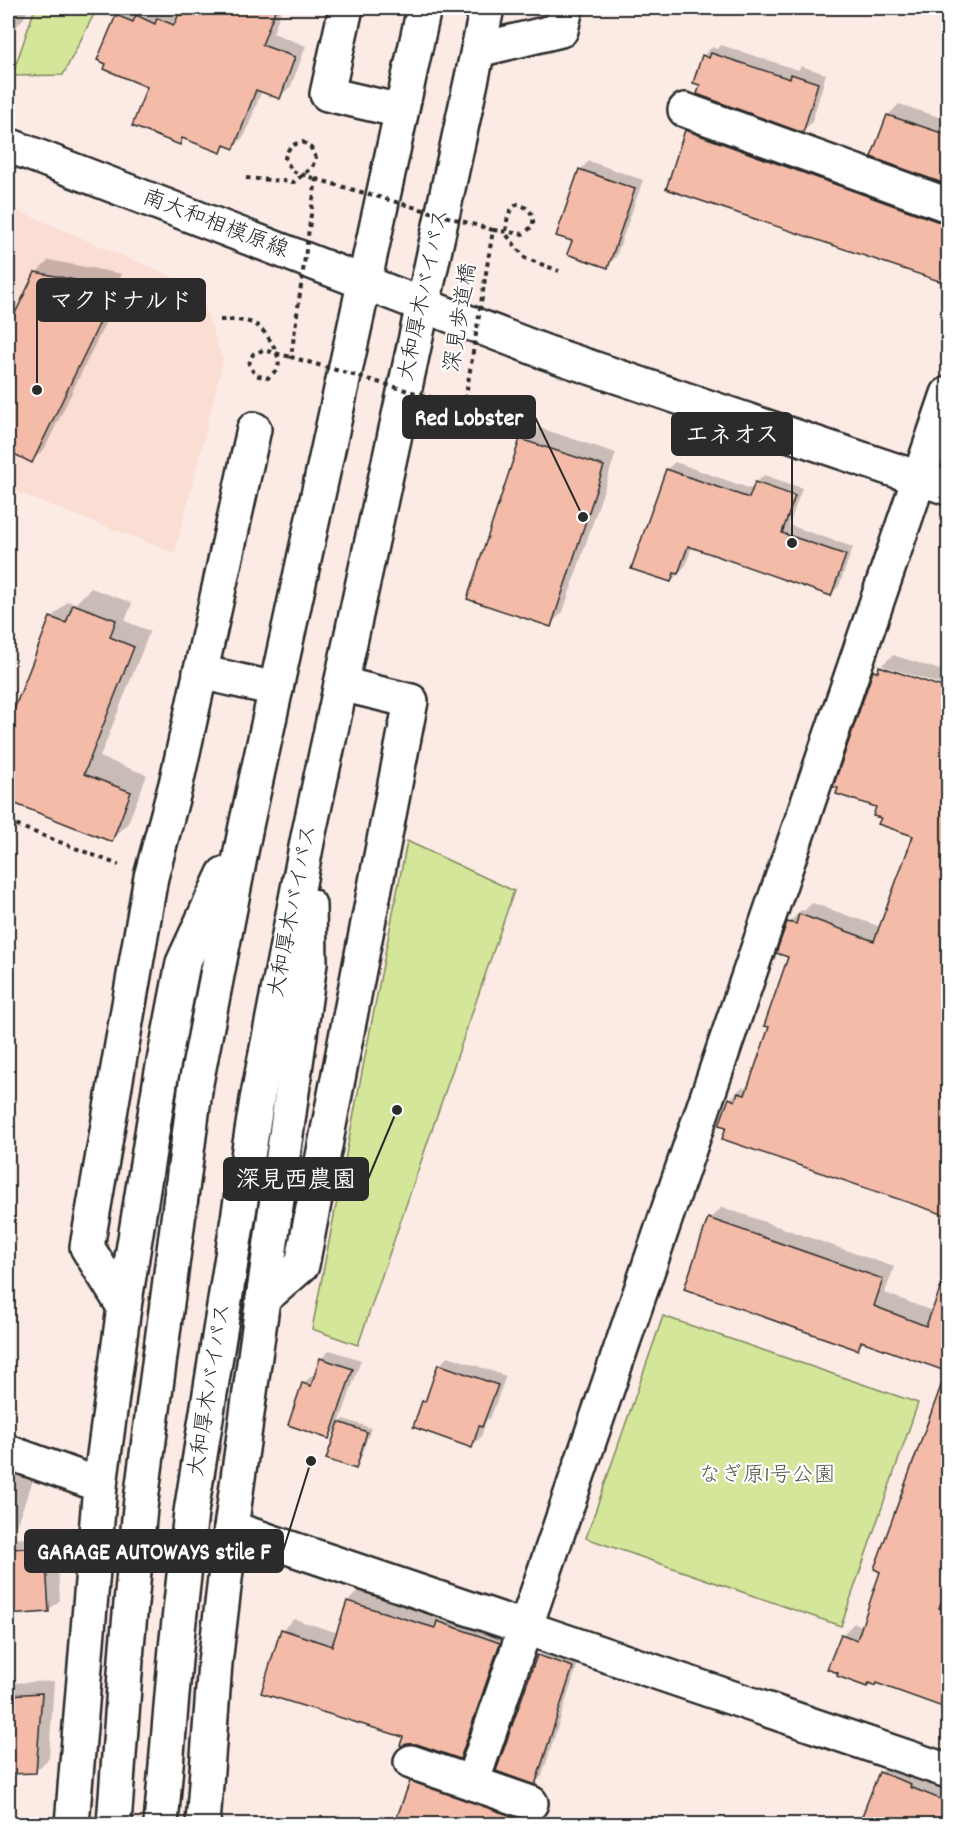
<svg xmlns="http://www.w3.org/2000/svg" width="956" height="1832" viewBox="0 0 956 1832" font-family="Dekko,'Klee One',sans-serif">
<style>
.built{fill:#faddd3}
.green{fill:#d4e699;stroke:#808862;stroke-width:1.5}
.shadow{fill:#0003;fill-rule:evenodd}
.building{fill:#f4bca8;stroke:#2b2b2b;stroke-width:1.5}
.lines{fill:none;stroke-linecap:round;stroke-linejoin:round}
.minor-casing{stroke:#2b2b2b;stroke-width:38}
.highway-casing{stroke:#2b2b2b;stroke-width:38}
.path{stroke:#2b2b2b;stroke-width:4;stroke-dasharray:4.5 4.5;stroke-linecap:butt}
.minor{stroke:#fff;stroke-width:33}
.highway{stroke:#fff;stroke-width:33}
.path-bridge{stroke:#2b2b2b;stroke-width:4;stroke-dasharray:4.5 4.5;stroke-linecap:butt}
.labels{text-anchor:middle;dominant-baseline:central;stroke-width:4.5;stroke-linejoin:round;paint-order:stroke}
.street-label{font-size:22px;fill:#2b2b2b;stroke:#fff}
.park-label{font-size:22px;fill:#555a46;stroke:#fff}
.leader{fill:none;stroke:#2b2b2b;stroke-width:2}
.callout-dot{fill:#2b2b2b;stroke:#fff;stroke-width:2}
.callout{fill:#2b2b2b;stroke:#2b2b2b;stroke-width:2}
.callout-label{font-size:24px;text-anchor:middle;font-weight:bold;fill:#fff}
</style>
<rect width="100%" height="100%" fill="#fcebe5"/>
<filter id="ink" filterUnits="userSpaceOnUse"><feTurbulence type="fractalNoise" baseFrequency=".0167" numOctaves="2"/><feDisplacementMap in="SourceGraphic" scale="12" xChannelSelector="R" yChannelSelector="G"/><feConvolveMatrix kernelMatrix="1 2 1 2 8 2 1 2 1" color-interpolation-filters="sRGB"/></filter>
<g filter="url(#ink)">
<polygon class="built" points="9,207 198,288 223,361 175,553 8,489 8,211"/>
<g class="green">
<polygon points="35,8 97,8 63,75 12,76"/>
<polygon points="407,841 514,891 358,1345 312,1329"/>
<polygon points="663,1316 918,1403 841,1626 586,1538"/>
</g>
<g class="shadow">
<polygon points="8,8 29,8 24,18 17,26 8,21"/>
<polygon points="125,8 137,8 143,10 146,8 155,8 165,12 170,8 182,13 187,8 282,8 273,33 306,46 291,86 279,97 262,90 245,135 234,147 227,144 221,151 185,137 179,143 149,87 117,16"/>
<polygon points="721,45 798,70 801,66 826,74 812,122 803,131 703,56 712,47 717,49"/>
<polygon points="899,104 948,120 948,184 873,156 888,115"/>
<polygon points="697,120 948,210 948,282 667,188 686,131"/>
<polygon points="589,161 643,180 616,257 607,266 573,240 580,170"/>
<polygon points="49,260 122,274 110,298 116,301 45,448 32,461 8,449 8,332 36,273"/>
<polygon points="534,426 616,453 563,612 550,625 469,598 521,439"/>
<polygon points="675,462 754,490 756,483 764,475 802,488 789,525 853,547 839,586 831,594 692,546 686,565 671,581 633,568 667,469"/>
<polygon points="91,588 132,603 125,621 150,631 100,757 147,775 128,823 111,840 8,799 8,729 51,618 68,601 75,604"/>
<path d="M 893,655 L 940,670 L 948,661 L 948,1214 L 724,1138 L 728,1126 L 730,1099 L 742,1087 L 745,1088 L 752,1081 L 771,1026 L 790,956 L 789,923 L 801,910 L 804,911 L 812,903 L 881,927 L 915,835 L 883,817 L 878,806 L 874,672 ZM 881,665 L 940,684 L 939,687 L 881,668 Z"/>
<polygon points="722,1207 894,1267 885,1293 935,1312 944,1304 948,1306 948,1708 876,1682 842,1635 854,1623 863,1626 882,1571 876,1569 948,1370 865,1341 858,1348 710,1219"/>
<polygon points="330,1350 361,1360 339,1424 344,1419 371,1428 359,1463 355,1467 338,1427 329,1437 303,1384 312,1375 316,1376 321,1359"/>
<polygon points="448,1356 506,1376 491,1416 486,1421 481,1437 472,1446 423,1402 428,1396 440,1365"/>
<polygon points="8,1459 37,1470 11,1539 56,1536 60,1600 48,1611 8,1613"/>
<polygon points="359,1590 444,1616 511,1631 471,1746 460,1757 405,1736 282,1630 294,1619 338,1633 348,1601"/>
<polygon points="545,1649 579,1660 542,1776 535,1783 538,1656"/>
<polygon points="8,1660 10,1660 11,1683 54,1681 49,1758 36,1771 8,1772"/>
<polygon points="892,1761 948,1786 948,1824 860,1824 880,1773"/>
<polygon points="420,1773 532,1812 528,1824 423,1824 399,1816 411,1782"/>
</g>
<g class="building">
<polygon points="186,8 276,8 262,45 295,57 280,99 256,90 234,149 224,145 221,153 182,138 180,145 132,126 147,87 104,69 106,64 97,60 116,15 133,22 136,15 155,24 157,18 174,25 179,14 183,16"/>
<polygon points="711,53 790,79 791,74 818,83 803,133 697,94 700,85 693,83 702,55 709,58"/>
<polygon points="887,115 948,135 948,185 871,157"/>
<polygon points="685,130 942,223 948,223 948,284 666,189"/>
<polygon points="579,169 635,189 608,268 567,254 572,241 556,236"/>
<polygon points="35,272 110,287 98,312 104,314 32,463 8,451 8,328"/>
<polygon points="520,439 604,466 551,627 467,599"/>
<polygon points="666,469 749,498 755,482 795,496 782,533 846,555 831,596 688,546 678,574 674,573 671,582 631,569"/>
<polygon points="73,604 116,620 110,637 134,647 84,774 131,792 112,842 8,801 8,725 50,617 66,623"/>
<polygon points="879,666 948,689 948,1216 722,1139 726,1127 719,1125 729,1098 735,1101 738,1093 745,1095 769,1027 764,1026 788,957 776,953 787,922 796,924 799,914 874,941 913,836 878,824 881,818 873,816 876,807 836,794 838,788 833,787 873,671 878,672"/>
<polygon points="708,1218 883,1279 874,1306 926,1326 946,1274 948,1274 948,1372 861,1341 858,1350 684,1289"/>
<polygon points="320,1358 353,1369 329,1439 288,1425 302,1383 311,1386"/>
<polygon points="438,1364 498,1385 482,1427 479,1426 472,1448 413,1427 422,1401 425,1402"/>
<polygon points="945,1375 948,1376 948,1583 939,1608 948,1611 948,1709 876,1683 875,1686 869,1683 867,1687 837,1676 838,1673 827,1669 841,1634 857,1640 880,1572 874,1569"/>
<polygon points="339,1422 367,1432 356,1469 326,1459"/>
<polygon points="45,1547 49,1612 8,1615 8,1549"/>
<polygon points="347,1601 435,1628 437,1621 500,1643 460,1759 417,1744 408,1744 403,1746 400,1745 403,1737 261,1693 281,1629 332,1646"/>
<polygon points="537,1655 573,1667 535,1785 496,1771"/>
<polygon points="42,1693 36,1773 8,1774 8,1695"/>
<polygon points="879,1772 911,1784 910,1787 948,1802 948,1824 859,1824"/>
<polygon points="410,1781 523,1820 521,1824 417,1824 397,1817"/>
</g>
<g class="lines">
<g class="minor-casing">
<g id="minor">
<polyline points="346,8 327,94 401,111"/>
<polyline points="478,50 561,30 566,8"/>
<polyline points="685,110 948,205"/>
<polyline points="8,145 545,352 948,488"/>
<polyline points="200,672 276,689"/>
<polyline points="263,1299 302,1265 411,701 341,684"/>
<polyline points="124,1307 87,1247 151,877 176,784 254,429"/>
<polyline points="8,1452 100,1485"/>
<polyline points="231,1528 948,1771"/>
<polyline points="411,1762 531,1803"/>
<polyline points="472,1783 948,394"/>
</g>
</g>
<g class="highway-casing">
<g id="highway">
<polyline points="72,1824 100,1485 124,1307 161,1077 183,963 224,874"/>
<polyline points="114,1824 127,1646 140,1508 196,1083 246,826 424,8"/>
<polyline points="161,1824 176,1648 191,1512 257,1100 308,837 487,8"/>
<polyline points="203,1824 215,1663 231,1528 310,963 309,905"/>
</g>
</g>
<g class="path">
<path d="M 246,178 L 294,182 L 312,167 L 316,158 L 311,148 L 303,142 C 292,144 288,147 285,158 L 292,171 L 316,179"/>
<path d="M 493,230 L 523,234 L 533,226 C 534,214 530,208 518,204 C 506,211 507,221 506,234 L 525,258 L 559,271"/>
<path d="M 220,320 C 233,320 247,319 258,326 C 267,333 282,356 278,367 C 276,371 272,374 268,378 L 255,375 L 249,364 L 253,354 L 263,350 L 291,357"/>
<path d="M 464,407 L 491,411 L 497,419 C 496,430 493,434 483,437 L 474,433 L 470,421 C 478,406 493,395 511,402 C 516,404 522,409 527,413"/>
<polyline points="8,822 119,865"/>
</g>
<use href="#minor" class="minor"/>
<use href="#highway" class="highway"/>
<polygon class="path-bridge" points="316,179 493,230 464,407 291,357"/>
</g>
</g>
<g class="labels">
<g class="street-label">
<text transform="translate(215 225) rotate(21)">南大和相模原線</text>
<text transform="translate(425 295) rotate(-78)">大和厚木バイパス</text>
<text transform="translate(462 318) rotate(-81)">深見歩道橋</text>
<text transform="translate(294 911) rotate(-79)">大和厚木バイパス</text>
<text transform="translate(211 1390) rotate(-81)">大和厚木バイパス</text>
</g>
<g class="park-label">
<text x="767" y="1476">なぎ原1号公園</text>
</g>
</g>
<path class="leader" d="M37 390L37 300M583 517L535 417M792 543L792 434M397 1110L368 1179M311 1461L283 1551"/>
<g class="callout-dot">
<circle cx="37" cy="390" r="6"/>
<circle cx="583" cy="517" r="6"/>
<circle cx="792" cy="543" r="6"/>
<circle cx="397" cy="1110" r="6"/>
<circle cx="311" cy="1461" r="6"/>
</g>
<g class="callout">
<rect x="37" y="279" width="168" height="42" rx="6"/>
<rect x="403" y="396" width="132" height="42" rx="6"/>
<rect x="672" y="413" width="120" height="42" rx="6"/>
<rect x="224" y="1158" width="144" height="42" rx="6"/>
<rect x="25" y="1530" width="258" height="42" rx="6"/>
</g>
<g class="callout-label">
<text x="121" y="308">マクドナルド</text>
<text x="469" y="425">Red Lobster</text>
<text x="732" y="442">エネオス</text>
<text x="296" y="1187">深見西農園</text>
<text x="154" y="1559">GARAGE AUTOWAYS stile F</text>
</g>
<rect width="956" height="1832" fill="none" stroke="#fff" stroke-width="30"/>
<rect x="15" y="15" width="926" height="1802" fill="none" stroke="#2b2b2b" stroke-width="2" filter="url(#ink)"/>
</svg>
